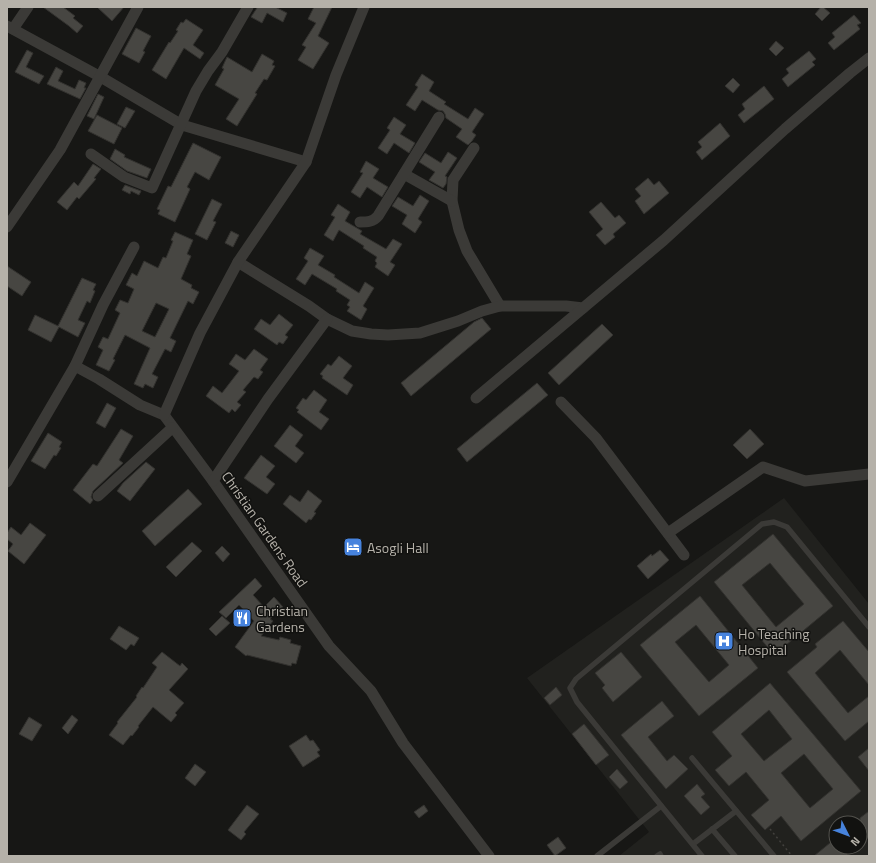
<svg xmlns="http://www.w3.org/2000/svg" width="876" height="863" viewBox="0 0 876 863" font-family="'Titillium Web',sans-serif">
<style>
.built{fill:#21211e;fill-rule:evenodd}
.building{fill:#474642;stroke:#33322f;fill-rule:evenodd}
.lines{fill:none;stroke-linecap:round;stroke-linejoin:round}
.path{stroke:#42403d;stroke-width:1.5;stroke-dasharray:2 3;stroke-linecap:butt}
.lane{stroke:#3b3a37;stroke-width:5.5}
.street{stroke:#3b3a37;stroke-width:11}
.labels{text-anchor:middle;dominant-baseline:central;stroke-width:3;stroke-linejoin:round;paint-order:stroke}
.street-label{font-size:14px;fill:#b5b1a9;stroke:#121210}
.poi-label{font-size:14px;fill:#b5b1a9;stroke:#121210;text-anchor:start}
</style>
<rect width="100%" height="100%" fill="#171715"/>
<path class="built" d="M 784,498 L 869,604 L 869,856 L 619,856 L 649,832 L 527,678 ZM 836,823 L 860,823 L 860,847 L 836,847 Z"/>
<g class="building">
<polygon points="43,7 63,7 75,16 73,18 83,26 77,33 69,26"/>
<polygon points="97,7 124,7 112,21"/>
<polygon points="256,7 275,7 287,13 283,22 267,13 262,23 251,17 257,8"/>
<polygon points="314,7 332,7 318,36 329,43 313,69 298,60 306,47 302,45 316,23 308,19"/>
<polygon points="821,7 823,7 830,13 822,21 815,14"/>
<polygon points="854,15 861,23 857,25 860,29 834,50 828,43 835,37 832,33"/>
<polygon points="186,19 203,30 193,45 204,53 200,59 184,48 166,79 152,70 169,42 170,43 178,31 176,30 181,22 183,23"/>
<polygon points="136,28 151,36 143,51 145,52 139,63 122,54"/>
<polygon points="776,41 784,48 776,56 769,49"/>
<polygon points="27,50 33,53 26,67 44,76 39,84 15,72"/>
<polygon points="809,51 816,59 812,62 815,65 788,87 782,79 789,73 786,69"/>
<polygon points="262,54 274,61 272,65 275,66 267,80 264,79 255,93 257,94 237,126 226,119 239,99 215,85 224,69 222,68 227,57 252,72"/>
<polygon points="56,67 63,71 58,81 75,89 79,80 86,83 84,88 86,88 80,99 47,84"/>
<polygon points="422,74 434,82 429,91 446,102 444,104 468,119 475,108 484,114 472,132 476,135 472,141 468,145 456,137 462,129 446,118 445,114 443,111 438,110 422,100 415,111 406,105 418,87 415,85"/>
<polygon points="733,78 740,85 733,93 725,86"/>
<polygon points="764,86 774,99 744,123 738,115 745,109 742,104"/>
<polygon points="98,94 104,97 94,119 87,116"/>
<polygon points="126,107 135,111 125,128 117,124"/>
<polygon points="97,115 122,128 114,144 88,131"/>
<polygon points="394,117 406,125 400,134 415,143 409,153 394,143 387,154 378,148 390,130 387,128"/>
<polygon points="720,123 730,136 702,160 696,152 702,147 698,142"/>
<polygon points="193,143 221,157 209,180 195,172 187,187 190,189 175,222 158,214 160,210 157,209 168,186 171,187"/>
<polygon points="115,149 125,155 124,157 151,169 147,178 127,171 110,159"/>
<polygon points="448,152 457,158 445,176 447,177 446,184 443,188 429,180 435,172 419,162 425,153 441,163"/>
<polygon points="366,161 379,169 373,178 388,187 382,197 367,187 360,198 351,192 363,173 360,172"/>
<polygon points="93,164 101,169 94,178 96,179 79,199 77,197 67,210 57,202 74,182 78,186"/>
<polygon points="648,178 654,185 659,181 669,193 644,214 635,201 641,196 635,189"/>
<polygon points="125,185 141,191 139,195 131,191 130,194 122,190"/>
<polygon points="420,195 429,201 418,219 422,222 415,233 402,224 407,215 392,206 398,197 413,206"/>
<polygon points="212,199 222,204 213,221 216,222 207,240 195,234"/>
<polygon points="601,202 615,218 619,215 626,223 613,234 615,237 605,245 596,235 603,229 589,212"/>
<polygon points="338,204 350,212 345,221 362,231 360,234 386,249 393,239 402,244 390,262 395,265 388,276 375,267 377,263 375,261 377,257 363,248 364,246 339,230 333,241 324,235 335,217 331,215"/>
<polygon points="231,231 239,235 233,247 225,243"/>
<path d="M 175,232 L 193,240 L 187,254 L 191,256 L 181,279 L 192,285 L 191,288 L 199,292 L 193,304 L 188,301 L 170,338 L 176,341 L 171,352 L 165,349 L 152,374 L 158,377 L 153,388 L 145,384 L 143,388 L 134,384 L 150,348 L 125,335 L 113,359 L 115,360 L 109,371 L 96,365 L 103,350 L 98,347 L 103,337 L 108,339 L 120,313 L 115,310 L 120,300 L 128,303 L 134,289 L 126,285 L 132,273 L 137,276 L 144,261 L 158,268 L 163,257 L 166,258 L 173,241 L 171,240 ZM 156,303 L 169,309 L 155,337 L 142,331 Z"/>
<polygon points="310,248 324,256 318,265 335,275 334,277 359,293 365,282 374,288 363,306 367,309 361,320 347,311 350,307 347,305 350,300 336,291 337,289 312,274 305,285 296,279 308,261 304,258"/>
<polygon points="7,266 31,282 22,296 7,286"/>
<polygon points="82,278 96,284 93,290 95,291 90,303 87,301 78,320 85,323 78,337 59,327 51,342 28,330 35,315 58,326"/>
<polygon points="279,314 293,325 285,335 288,337 283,344 279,342 277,345 254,329 261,319 270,325"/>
<polygon points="482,318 491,329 411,396 401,383 474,322"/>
<polygon points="602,324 613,335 559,385 548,373"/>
<polygon points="254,349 268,359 260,370 263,372 258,379 254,377 243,390 246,392 237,402 241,405 235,412 232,409 229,413 206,396 213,386 222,393 239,371 229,364 236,354 245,360"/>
<polygon points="339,356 352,366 343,378 353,385 347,395 322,378 323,376 320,374 328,364 331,366"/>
<polygon points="537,383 548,395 467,462 457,449"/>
<polygon points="314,390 327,400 319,412 329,419 321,430 297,412 299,410 296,408 303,398 306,400"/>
<polygon points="107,403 116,408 105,428 96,423"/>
<polygon points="290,425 303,435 295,446 304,453 296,463 274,446"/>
<polygon points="121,429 133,436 119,460 123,463 93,491 91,497 93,500 90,504 73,490 93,464 97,466"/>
<polygon points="750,429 764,444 747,459 733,445"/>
<polygon points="48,433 62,442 59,447 61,448 56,456 54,455 45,469 31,461"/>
<polygon points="261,455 275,466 266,477 275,484 267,494 244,478"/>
<polygon points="146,462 155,469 130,501 117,491 123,483"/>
<polygon points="188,489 202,504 155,546 142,531"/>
<polygon points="308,490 322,501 314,512 316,513 311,520 309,519 306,523 283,504 290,495 300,502"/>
<polygon points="30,523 46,535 24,564 8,551 13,544 7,539 7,533 11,527 21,535"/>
<path d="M 773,534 L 833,606 L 774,655 L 714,582 ZM 770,563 L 804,604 L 776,627 L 742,585 Z"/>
<polygon points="192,542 202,551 176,577 166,567"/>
<polygon points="222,546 230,554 223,562 215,553"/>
<polygon points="660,550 669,560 648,579 637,566 651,554 652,556"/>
<polygon points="255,578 262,586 253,595 264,607 274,597 283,607 270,619 273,621 261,636 279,640 280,637 291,640 290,643 301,646 296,664 292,663 291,666 247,655 246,656 235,647 254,621 239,605 226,618 219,612"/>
<path d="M 700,596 L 758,668 L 699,716 L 640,645 ZM 696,625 L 729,665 L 709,682 L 675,642 Z"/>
<polygon points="222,616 230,623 216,636 209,629"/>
<polygon points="843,621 869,652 869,685 840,650 815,673 848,713 869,696 869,721 845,741 787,672 817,647 815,644"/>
<polygon points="119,626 139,638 134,646 131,644 126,650 110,639"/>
<polygon points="162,652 180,666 182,663 188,669 169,690 184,703 175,713 177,715 171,722 153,707 138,726 139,727 132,736 131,735 123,745 109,735 118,723 117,722 137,697 136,696 142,687 143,688 157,667 152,663"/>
<polygon points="621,652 642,677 613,702 602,688 605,685 595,673"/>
<path d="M 770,683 L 861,791 L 801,841 L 781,816 L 765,830 L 751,815 L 769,800 L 746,772 L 729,786 L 715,770 L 732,756 L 712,732 ZM 769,710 L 792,739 L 764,761 L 741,734 ZM 804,754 L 833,789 L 810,808 L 781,773 Z"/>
<polygon points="556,687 562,695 550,705 544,698"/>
<polygon points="662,701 674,716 648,737 667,761 674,755 688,769 666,789 621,735"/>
<polygon points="72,715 78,720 68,734 62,728"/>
<polygon points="29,717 42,725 32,741 19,734"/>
<polygon points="584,724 609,755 596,765 572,734"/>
<polygon points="306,735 310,741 313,740 320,750 317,752 320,756 303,767 289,746"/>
<polygon points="869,748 869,771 858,757"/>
<polygon points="195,764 206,772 195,786 185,778"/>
<polygon points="617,769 628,782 620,789 609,777"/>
<polygon points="697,784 705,794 701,797 710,807 701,815 684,796"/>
<polygon points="247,805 259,814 244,832 246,834 241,840 228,830"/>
<polygon points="424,805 428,811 419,818 414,812"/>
<polygon points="869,811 869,837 860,844 860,818"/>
<polygon points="558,837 566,848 555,856 547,845"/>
<polygon points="836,838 836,847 857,847 846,856 814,856"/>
</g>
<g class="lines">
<polyline class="path" points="770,829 792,856"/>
<g class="lane">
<polyline points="692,758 774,856"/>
<polyline points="712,829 735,856"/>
<polyline points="693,844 736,811"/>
<polyline points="597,856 661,806"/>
<polyline points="657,856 660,854 661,856"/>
<polyline points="702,856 577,702 570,688 576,679 762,524 774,522 787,527 869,627"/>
</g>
<g class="street">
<polyline points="7,26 99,76 182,125 306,162"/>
<polyline points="13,29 28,7"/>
<polyline points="474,148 453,180 452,201 459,230 467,251 500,306"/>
<polyline points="91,154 124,177 152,188 196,91 208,71 222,52 248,7"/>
<polyline points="404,174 452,201"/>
<path d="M 360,222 C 367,222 373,222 378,216 L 439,117"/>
<polyline points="7,227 60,150 138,7"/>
<polyline points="238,262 309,306 327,319 352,331 371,334 388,335 420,333 458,321 482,311 500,306 566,306 583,308"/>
<polyline points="75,366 99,379 140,405 164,415 213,481 329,646 371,691 403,743 489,856"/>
<polyline points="476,398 664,240 785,129 850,73 869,58"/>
<polyline points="561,402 596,438 684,555"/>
<polyline points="164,415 200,333 238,262 306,162 336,75 364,7"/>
<polyline points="213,481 268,399 327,319"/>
<polyline points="7,482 75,366 103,305 134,247"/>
<polyline points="98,496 172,428"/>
<polyline points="668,533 763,467 805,481 869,474"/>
</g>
</g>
<defs>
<g id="hotel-square" transform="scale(1)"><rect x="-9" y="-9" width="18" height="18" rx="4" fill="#4783dd" stroke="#121210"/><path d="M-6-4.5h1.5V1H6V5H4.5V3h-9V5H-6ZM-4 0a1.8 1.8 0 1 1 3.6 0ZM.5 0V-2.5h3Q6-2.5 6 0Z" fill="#fff"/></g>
<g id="restaurant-square" transform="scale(1)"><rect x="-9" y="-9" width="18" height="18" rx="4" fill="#4783dd" stroke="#121210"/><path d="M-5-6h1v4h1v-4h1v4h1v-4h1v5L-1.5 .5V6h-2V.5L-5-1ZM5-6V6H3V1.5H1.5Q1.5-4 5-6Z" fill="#fff"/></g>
<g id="hospital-square" transform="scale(1)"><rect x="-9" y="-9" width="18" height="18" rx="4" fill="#4783dd" stroke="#121210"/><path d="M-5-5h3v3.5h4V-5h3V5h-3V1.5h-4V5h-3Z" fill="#fff"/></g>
</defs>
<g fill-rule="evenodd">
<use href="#hotel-square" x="353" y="547"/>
<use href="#restaurant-square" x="242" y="618"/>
<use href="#hospital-square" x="724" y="641"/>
</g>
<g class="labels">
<g class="street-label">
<text transform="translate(265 529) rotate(55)">Christian Gardens Road</text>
</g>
<g class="poi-label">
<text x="367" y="547">Asogli Hall</text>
<text x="256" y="610">Christian<tspan x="256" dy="16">Gardens</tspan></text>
<text x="738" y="633">Ho Teaching<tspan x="738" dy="16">Hospital</tspan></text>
</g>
</g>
<rect width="876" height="863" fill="none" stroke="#b5b1a9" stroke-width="16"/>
<g transform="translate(848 835) rotate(132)"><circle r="19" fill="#121210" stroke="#53524d"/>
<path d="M0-3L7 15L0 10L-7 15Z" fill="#4783dd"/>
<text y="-6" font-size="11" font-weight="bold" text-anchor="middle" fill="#b5b1a9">N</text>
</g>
</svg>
